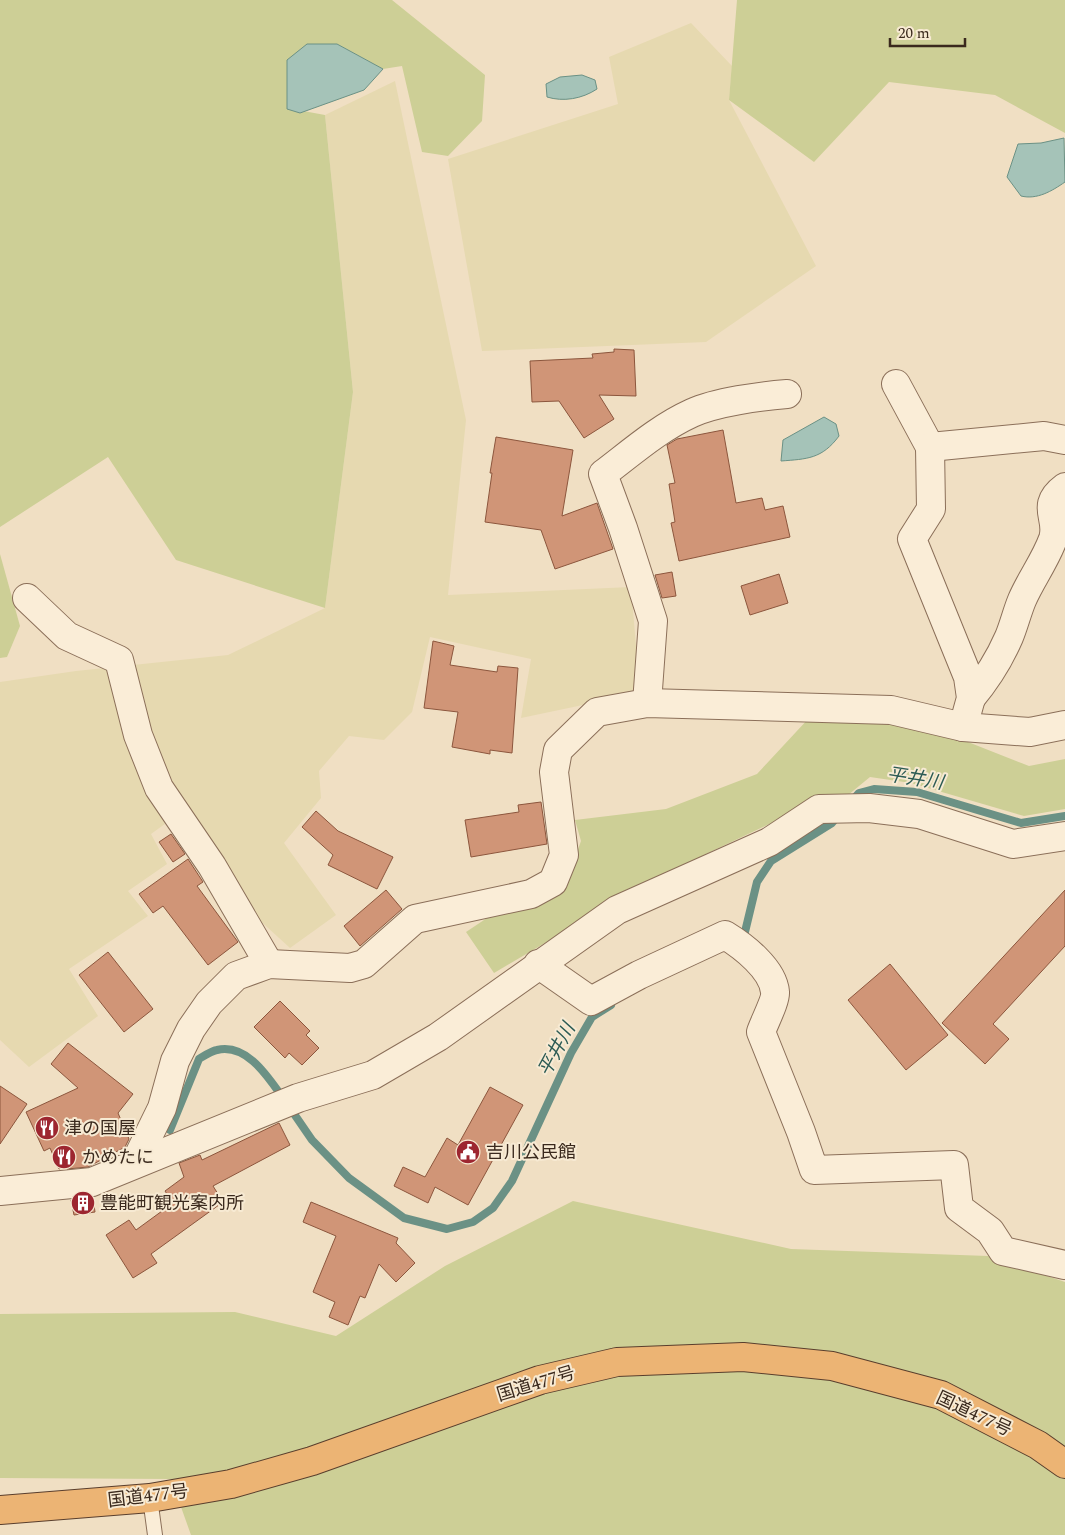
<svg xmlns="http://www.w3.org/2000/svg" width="1065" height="1535" viewBox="0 0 1065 1535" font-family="Spectral,'Noto Sans JP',serif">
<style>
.farmland{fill:#e6d9b0}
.green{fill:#cdcf96}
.water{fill:#a5c3b8;stroke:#6b9185}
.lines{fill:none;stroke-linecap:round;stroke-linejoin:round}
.stream{stroke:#6b9185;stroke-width:8}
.building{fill:#d09577;stroke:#8c563d}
.service-casing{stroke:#8b6f59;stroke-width:16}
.minor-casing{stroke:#8b6f59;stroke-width:30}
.trunk-casing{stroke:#593e2d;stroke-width:30}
.service{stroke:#faedd7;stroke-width:14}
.minor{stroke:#faedd7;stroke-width:28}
.trunk{stroke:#ecb474;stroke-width:28}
.labels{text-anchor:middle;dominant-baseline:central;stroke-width:4;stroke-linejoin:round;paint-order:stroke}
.poi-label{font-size:18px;fill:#3a291d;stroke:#f7ead3;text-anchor:start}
.street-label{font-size:18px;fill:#3a291d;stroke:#f7ead3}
.water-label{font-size:19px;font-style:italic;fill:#2c5b54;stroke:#f7ead3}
</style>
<rect width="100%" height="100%" fill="#f0dfc3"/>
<g class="farmland">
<polygon points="691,23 732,66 729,100 816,266 706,342 482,351 448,159 618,104 609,57"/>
<polygon points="395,81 466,420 448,595 631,587 640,693 521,718 531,659 430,637 412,712 384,740 349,736 319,771 321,798 284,843 336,915 290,948 255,916 187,808 151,834 167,864 128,891 148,916 69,969 98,1016 29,1067 0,1040 0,682 76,671 228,655 325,608 353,392 325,115"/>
</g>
<g class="green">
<polygon points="0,0 392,0 485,75 482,121 448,156 422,152 402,66 383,69 337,44 287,108 325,115 353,392 325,608 176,560 108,457 0,527"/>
<polygon points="737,0 1065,0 1065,133 995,95 889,82 814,162 729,100"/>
<polygon points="0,554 20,626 7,657 0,658"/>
<polygon points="809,718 870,718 968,742 1029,766 1065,759 1065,809 1024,816 911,783 870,777 842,800 820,800 706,854 703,862 628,894 494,973 466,932 502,908 562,894 581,841 575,820 666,809 757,774"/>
<polygon points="573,1201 791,1249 988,1256 1065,1282 1065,1535 191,1535 171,1479 0,1478 0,1314 235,1312 336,1336 445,1266"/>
</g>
<g class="water">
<polygon points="307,44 337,44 383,69 364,90 300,113 287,109 287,60"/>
<path d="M 582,75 L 595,80 L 597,89 C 582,99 563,102 547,97 L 546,84 L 560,77 Z"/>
<path d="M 1064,138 L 1065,182 C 1052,191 1037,200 1021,196 L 1007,177 L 1018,144 L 1041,143 Z"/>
<path d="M 824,417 L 836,424 L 839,436 C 822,459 807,459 781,461 L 783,440 Z"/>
</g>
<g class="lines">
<g class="stream">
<polyline points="851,802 859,793 874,789 917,792 1021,823 1065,816"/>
<polyline points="741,938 744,936 757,882 771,861 832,823 838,816"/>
<polyline points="290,1108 312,1140 349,1178 404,1218 447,1229 473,1222 493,1208 512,1181 571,1053 592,1017 611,1005"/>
<path d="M 170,1130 L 199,1059 C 204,1056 211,1051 217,1050 C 247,1043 268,1077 283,1098"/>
</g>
</g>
<g class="building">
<polygon points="614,349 634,350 636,396 599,395 614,419 584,438 559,401 532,402 530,361 593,358 592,354 614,352"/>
<polygon points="723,430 736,503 762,498 765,510 783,506 790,537 679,561 671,523 675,522 669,484 675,483 667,445 677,439"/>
<polygon points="496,437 573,450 562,516 597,503 613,549 555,569 541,530 485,522 492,473 490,473"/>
<polygon points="672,572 676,596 662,598 655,575"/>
<polygon points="779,574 788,603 750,615 741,586"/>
<polygon points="433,641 454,646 450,665 497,672 498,666 518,668 512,753 490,750 490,754 452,747 458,712 424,708"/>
<polygon points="541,802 547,844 471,857 465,820 519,812 518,805"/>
<polygon points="316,811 338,831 393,857 377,889 328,865 333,855 302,827"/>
<polygon points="171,834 185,854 173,862 159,842"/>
<polygon points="188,859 203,882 197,886 238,942 208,965 163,906 153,913 139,894"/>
<polygon points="386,890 402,909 360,946 344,926"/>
<polygon points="1065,890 1065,946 993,1024 1009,1039 985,1064 942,1023"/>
<polygon points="108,952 153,1009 124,1032 79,975"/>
<polygon points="890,964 948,1035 906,1070 848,1000"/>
<polygon points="280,1001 310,1031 306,1035 319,1048 302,1065 289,1053 285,1058 254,1027"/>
<polygon points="68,1043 133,1094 118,1113 129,1139 125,1147 88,1167 67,1169 67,1166 59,1169 50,1148 44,1151 26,1112 78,1088 51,1064"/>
<polygon points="0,1086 27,1104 0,1144"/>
<polygon points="490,1087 523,1105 468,1205 435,1187 428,1203 394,1186 403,1167 425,1177 447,1138 458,1145"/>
<polygon points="279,1123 290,1145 213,1186 223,1202 151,1254 157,1263 133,1278 106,1235 129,1220 136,1230 173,1203 165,1191 184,1177 179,1163 200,1155 202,1160"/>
<polygon points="93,1198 95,1212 74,1215 71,1200"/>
<polygon points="311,1202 398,1238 396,1243 415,1263 396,1282 379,1264 365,1298 360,1296 348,1325 329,1317 335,1302 313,1292 336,1236 303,1222"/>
</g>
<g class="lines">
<g class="service-casing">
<polyline id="service" points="150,1498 155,1535"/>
</g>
<g class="minor-casing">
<g id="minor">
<polyline points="896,384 930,447 1044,436 1065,440"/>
<polyline points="930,447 931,509 912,539 968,677 971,698 963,727"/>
<polyline points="27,598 67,636 119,660 138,735 159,788 212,866 269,964"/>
<path d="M 971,698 C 987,679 999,660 1009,637 C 1014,625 1017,612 1022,600 C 1031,579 1045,561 1053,539 C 1060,518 1039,506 1065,487"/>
<path d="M 647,703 L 653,621 L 623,528 L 603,474 C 632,452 659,428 692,413 C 716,402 761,396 787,394"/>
<path d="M 538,964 L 591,1001 L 639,975 L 725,935 C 743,946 773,969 775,992 C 776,1000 764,1023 761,1032 L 801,1132 L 814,1170 L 954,1165 L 959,1208 L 990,1231 L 1003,1251 L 1065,1265"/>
<polyline points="135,1163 162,1108 175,1061 191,1029 209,1003 236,976 269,964 350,968 364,964 415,919 531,894 553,882 564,855 554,772 558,750 597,712 647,703 891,710 963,727 1030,732 1065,725"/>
<polyline points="0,1191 92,1182 298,1098 373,1075 438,1037 617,910 769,842 819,809 869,808 919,814 1013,844 1065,836"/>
</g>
</g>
<g class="trunk-casing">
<polyline id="trunk" points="0,1510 150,1498 231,1484 312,1461 540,1380 617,1362 743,1357 832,1366 941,1395 1038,1445 1065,1464"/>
</g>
<use href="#service" class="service"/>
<use href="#minor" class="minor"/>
<use href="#trunk" class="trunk"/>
</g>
<defs>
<g id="restaurant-disc" transform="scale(1.25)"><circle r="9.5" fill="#9d2630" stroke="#f7ead3"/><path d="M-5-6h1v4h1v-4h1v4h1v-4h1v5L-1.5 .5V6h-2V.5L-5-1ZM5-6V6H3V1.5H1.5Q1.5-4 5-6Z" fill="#fff"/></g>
<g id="civic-disc" transform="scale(1.25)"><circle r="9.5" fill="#9d2630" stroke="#f7ead3"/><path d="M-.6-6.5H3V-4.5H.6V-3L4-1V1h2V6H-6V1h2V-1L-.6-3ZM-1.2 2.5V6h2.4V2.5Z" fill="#fff"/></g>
<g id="building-disc" transform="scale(1.25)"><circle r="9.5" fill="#9d2630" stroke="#f7ead3"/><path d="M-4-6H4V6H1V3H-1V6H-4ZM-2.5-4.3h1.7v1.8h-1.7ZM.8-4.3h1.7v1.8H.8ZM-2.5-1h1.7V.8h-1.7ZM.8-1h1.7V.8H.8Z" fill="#fff"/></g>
</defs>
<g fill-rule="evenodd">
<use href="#restaurant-disc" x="47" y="1128"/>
<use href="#civic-disc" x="468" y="1152"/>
<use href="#restaurant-disc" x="64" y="1157"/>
<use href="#building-disc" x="83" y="1203"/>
</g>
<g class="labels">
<g class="poi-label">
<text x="64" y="1128">津の国屋</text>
<text x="486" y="1152">吉川公民館</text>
<text x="82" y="1157">かめたに</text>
<text x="100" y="1203">豊能町観光案内所</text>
</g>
<g class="street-label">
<text transform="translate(536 1384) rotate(-17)">国道477号</text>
<text transform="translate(974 1414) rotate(25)">国道477号</text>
<text transform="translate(148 1496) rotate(-7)">国道477号</text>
</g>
<g class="water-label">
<text transform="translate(915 779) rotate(9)">平井川</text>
<text transform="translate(557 1050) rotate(-62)">平井川</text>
</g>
</g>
<path d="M890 38v8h75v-8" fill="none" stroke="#3a291d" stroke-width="2.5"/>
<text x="898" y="38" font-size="15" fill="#3a291d" stroke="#f7ead3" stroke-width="4" paint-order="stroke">20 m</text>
</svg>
